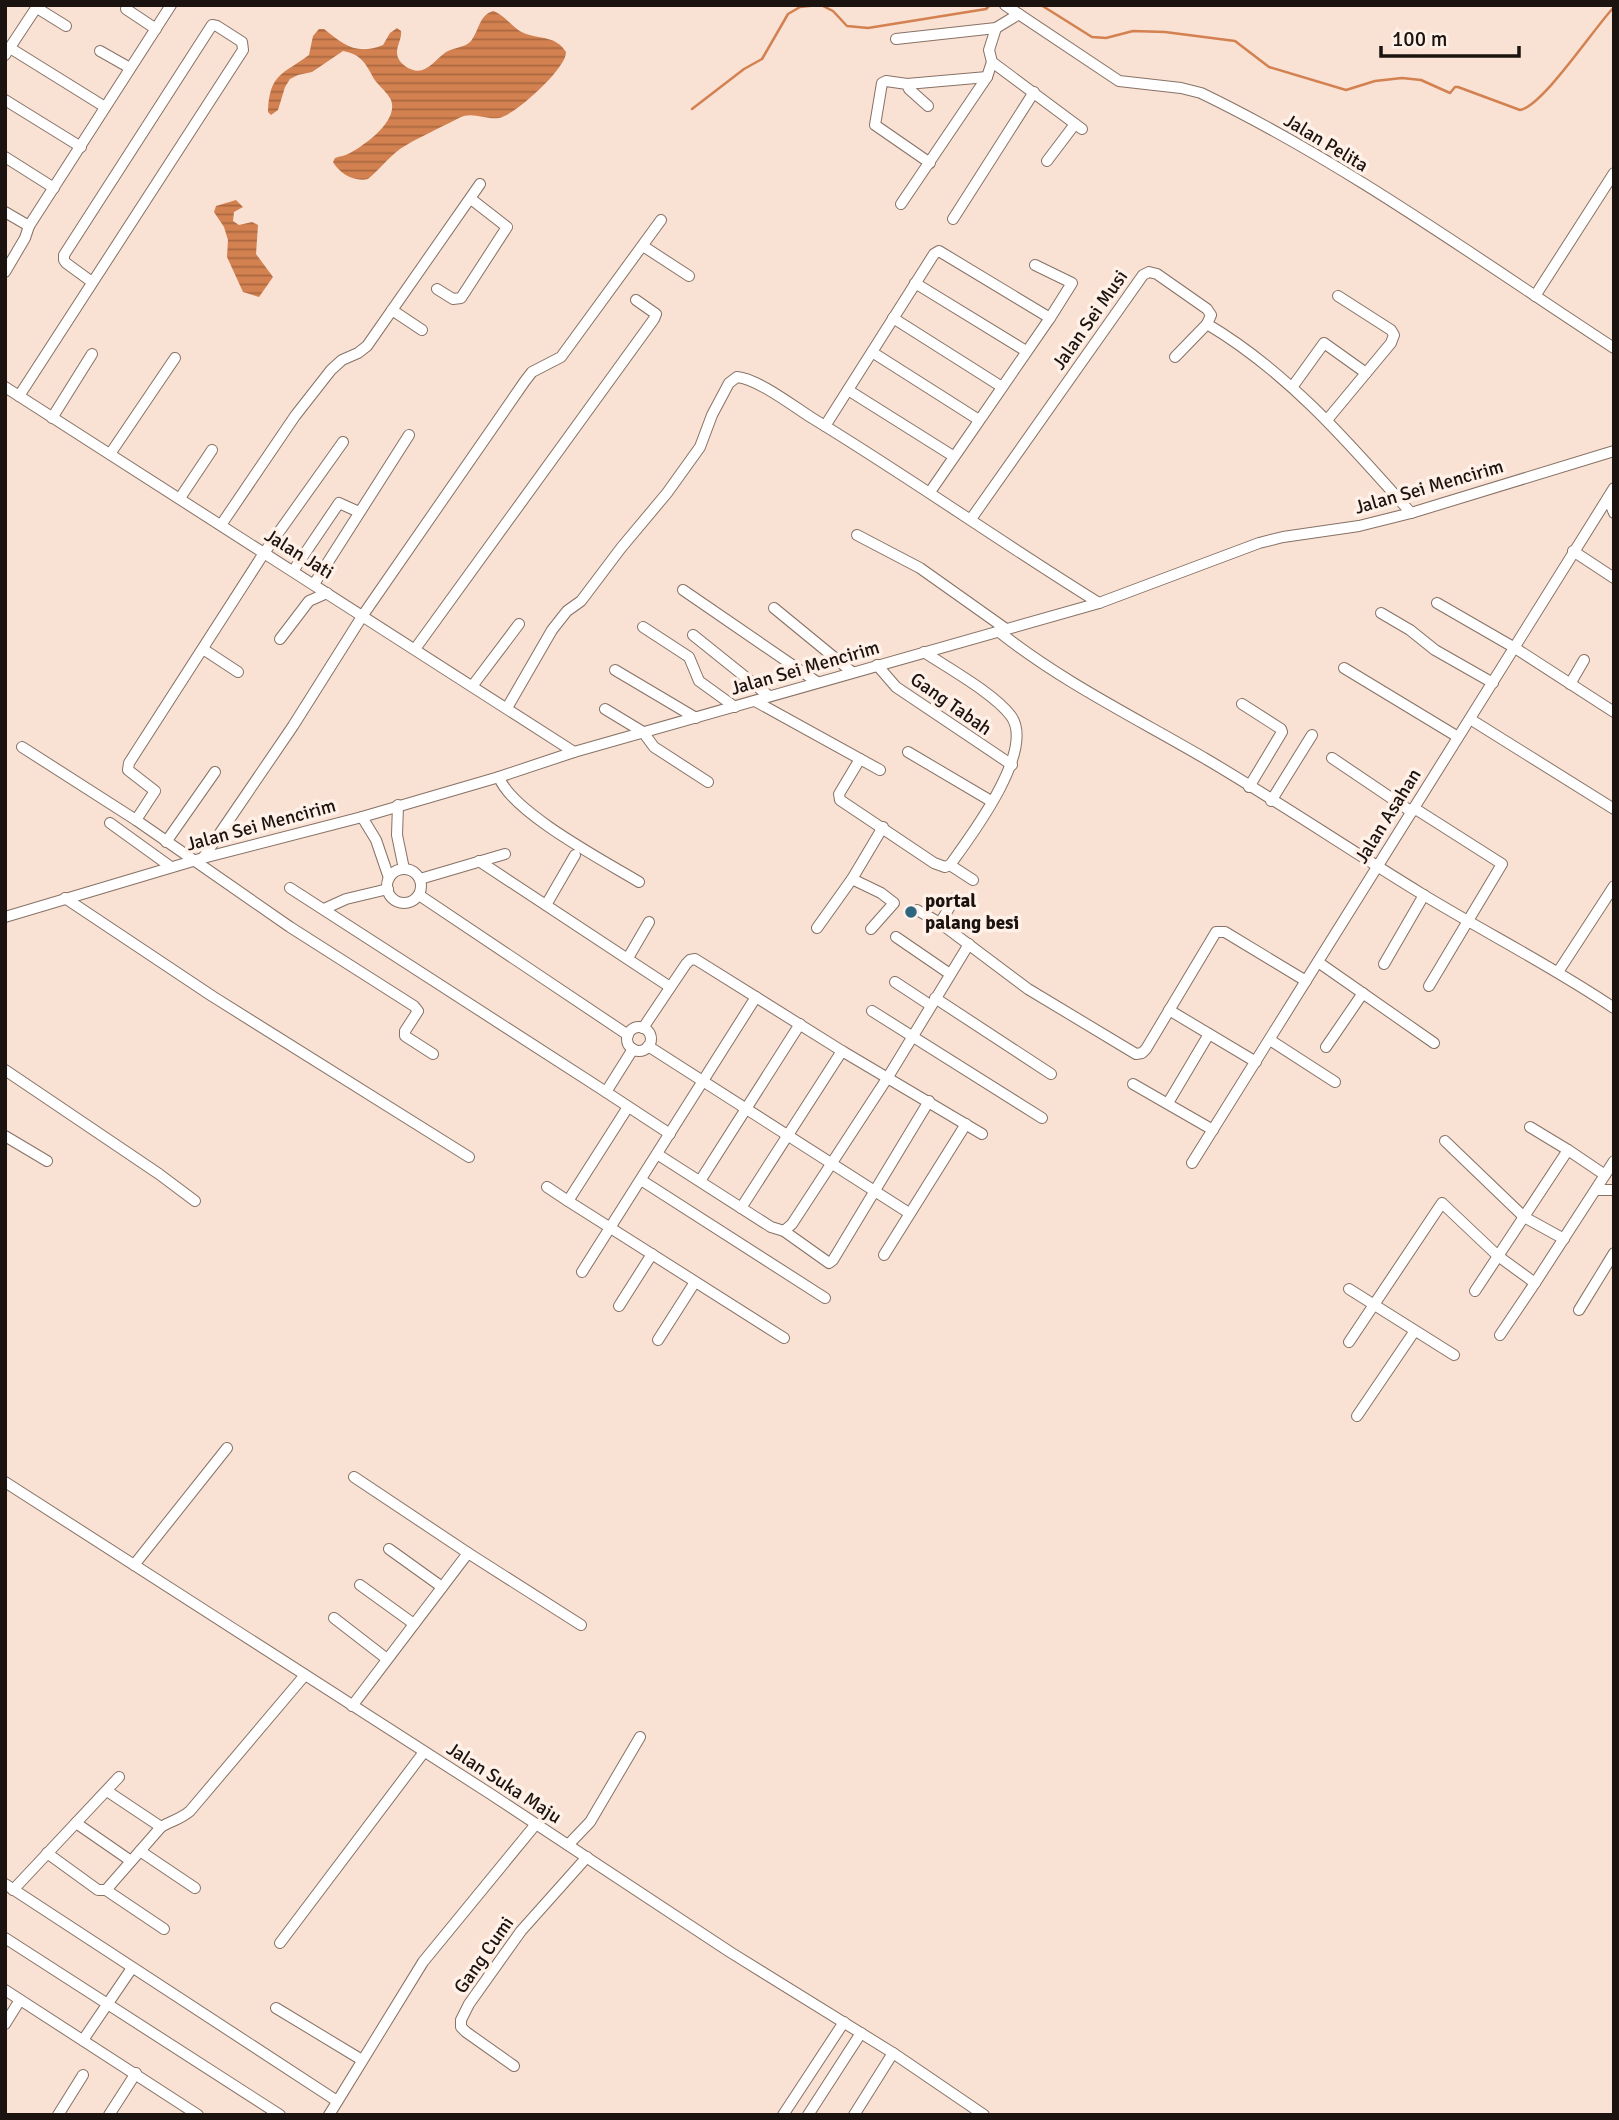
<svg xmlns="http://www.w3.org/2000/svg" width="1619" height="2120" viewBox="0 0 1619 2120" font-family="Signika,sans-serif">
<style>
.water{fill:url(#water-rules)}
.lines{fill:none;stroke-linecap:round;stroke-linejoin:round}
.stream{stroke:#d38150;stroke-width:2.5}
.minor-casing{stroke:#877266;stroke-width:12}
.minor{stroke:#fff;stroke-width:10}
.poi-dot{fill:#2e6680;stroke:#fff0e8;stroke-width:2.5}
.labels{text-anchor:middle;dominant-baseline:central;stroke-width:7;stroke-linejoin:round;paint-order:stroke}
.street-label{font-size:19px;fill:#1b130f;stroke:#fff0e8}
.poi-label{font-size:19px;font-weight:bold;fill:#1b130f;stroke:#fff0e8;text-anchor:start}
</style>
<defs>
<pattern id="water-rules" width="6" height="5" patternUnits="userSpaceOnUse" patternTransform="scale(1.75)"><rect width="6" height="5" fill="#d38150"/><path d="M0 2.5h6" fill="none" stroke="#aa6841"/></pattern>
</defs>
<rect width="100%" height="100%" fill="#f9e1d3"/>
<g class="water">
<path d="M 493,11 C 507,16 512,29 526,34 C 541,39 556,36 566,52 C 567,68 515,115 499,118 C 483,120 472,110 457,119 C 440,128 415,139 400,149 C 388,158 379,170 368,179 C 354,182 340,174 333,162 L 335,158 C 340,156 345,156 350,153 C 365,145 399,121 391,100 C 388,93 379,86 374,79 C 366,64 361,54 343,51 L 312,72 L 298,75 L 290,79 L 285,87 L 278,110 L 271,115 L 268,112 C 269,73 284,74 309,55 L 313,36 L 319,29 L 324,29 C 343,44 356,56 383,45 L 390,33 L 397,28 L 401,31 C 402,38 397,45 397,52 C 397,58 400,62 405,66 C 424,79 432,62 446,52 C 454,47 465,48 471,41 C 479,31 479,15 493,11 Z"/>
<polygon points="236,200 243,207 234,212 233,221 239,225 252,222 258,225 256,254 273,277 259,297 243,292 227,257 228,240 224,227 214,212 216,206"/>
</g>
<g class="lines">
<g class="stream">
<polyline points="821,5 833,11 847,26 868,28 986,9 990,5"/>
<path d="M 1041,5 L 1092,37 L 1106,38 L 1133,31 L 1165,32 L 1235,41 L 1269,67 L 1346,90 L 1375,81 L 1402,78 L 1421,80 L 1450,93 L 1455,87 L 1458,87 L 1520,110 C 1543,106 1594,28 1614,7"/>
<polyline points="692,109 744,69 762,59 788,14 800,7 817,5"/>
</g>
<g class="minor-casing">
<g id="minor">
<path d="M 1005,5 L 1119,81 L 1181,88 L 1201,93 C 1346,163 1479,260 1614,348"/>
<polyline points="37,8 66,26"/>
<polyline points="126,9 156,29"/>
<polyline points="996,28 989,50 992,62 1082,129"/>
<polyline points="896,39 996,28 1019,14"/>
<polyline points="10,48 105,107"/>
<polyline points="100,51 130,68"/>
<polyline points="5,55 38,5"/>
<polyline points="907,84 987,77"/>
<polyline points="5,100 81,147"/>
<polyline points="928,106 909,89 907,84 886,81 882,83 875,125 930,163"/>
<polyline points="5,157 54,188"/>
<polyline points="1047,161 1075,124"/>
<polyline points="901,204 987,77 992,62"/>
<polyline points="5,212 29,226 25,238 5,272"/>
<polyline points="953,219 1034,92"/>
<polyline points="29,226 171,5"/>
<polyline points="643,246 689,276"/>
<polyline points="915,283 1026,351"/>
<polyline points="437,289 453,299 461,298 507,227 471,199"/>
<polyline points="1535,296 1614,173"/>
<polyline points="392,310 422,330"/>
<polyline points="893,318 1002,387"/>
<polyline points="872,352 979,420"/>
<polyline points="1175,357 1207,324"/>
<polyline points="1293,386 1324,343 1366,373"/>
<polyline points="5,387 574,752"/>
<polyline points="848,390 953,456"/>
<polyline points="19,396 243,50 242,42 217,26 212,25 64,255 64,260 66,263 92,282"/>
<polyline points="52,418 92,354"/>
<polyline points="1327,420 1391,343 1394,335 1391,330 1338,296"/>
<polyline points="825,426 934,254 939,251 1050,318"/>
<polyline points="110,454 175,358"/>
<polyline points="930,492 1050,318 1072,283 1035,265"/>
<polyline points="180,498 212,450"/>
<polyline points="1608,498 1614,513"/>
<path d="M 971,519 L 1143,275 L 1149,272 L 1157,274 L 1207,309 L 1211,315 L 1207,324 C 1288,372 1349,443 1411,513"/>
<polyline points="221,525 295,416 331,370 342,360 358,353 367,346 480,184"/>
<polyline points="857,535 920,568 1006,629"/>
<polyline points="1573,551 1614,578"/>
<polyline points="293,571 339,503 359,512"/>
<polyline points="314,584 409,435"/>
<polyline points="683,590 817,682"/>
<polyline points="1437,603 1515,648 1614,712"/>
<polyline points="774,608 852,672"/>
<polyline points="1381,613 1410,630 1435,650 1493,683"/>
<polyline points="643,627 689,657 699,681 735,707"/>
<path d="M 998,631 C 1062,682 1136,718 1206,759 C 1279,802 1350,850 1422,894 C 1486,933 1552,966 1614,1008"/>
<polyline points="693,635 769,696"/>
<polyline points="280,639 309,601 327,593"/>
<polyline points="203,649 238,672"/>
<polyline points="415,649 654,319 656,314 636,300"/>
<path d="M 924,652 C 948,668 995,694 1011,716 C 1036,750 971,836 950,865"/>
<polyline points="877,665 896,687 1012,765"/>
<polyline points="1344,668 1458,737"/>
<polyline points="615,670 696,718"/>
<polyline points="1570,684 1584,660"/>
<polyline points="473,685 519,624"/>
<polyline points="755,701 880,770"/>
<polyline points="1242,704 1281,729 1282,732 1249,787"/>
<path d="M 507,708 L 552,630 L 567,611 L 581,601 L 621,548 L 667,493 L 700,447 L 712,415 L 729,383 L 737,377 C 758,379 793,406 812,418 C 909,477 1002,543 1099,603"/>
<polyline points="605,709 643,732 654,747 708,782"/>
<polyline points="1470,719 1614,809"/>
<polyline points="22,747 136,820 290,927 414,1006 418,1011 405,1031 405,1036 433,1054"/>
<polyline points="908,752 991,801"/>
<polyline points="1332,758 1412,812"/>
<polyline points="860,759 839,794 840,800 934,863 945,867 950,865 973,880"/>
<path d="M 499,777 C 511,812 606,862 639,882"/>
<polyline points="1271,801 1312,735"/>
<polyline points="398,805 397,835 404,869"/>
<polyline points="1414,808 1502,864 1429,986"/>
<polyline points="362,817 376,840 389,878"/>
<polyline points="136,820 155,791 128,770 129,763 264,553 343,442"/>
<polyline points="110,823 171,867"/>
<polyline points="166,842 215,772"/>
<polyline points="203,858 293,726 363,615 525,381 532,372 561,357 661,220"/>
<polyline points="479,861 670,987"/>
<circle cx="404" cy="886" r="17"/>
<polyline points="420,879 505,854"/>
<polyline points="852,879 881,893 894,903 871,929"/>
<polyline points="290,888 606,1092 633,1049"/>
<polyline points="419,895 628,1035"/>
<polyline points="65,898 212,996 469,1157"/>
<polyline points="546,905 575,855"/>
<polyline points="324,909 346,899 388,889"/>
<polyline points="917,910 940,923 1028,989 1136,1054 1142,1053 1146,1049 1216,932 1225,932 1306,981"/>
<polyline points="5,917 203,858 362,817 499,777 574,752 1099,603 1259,543 1283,537 1359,526 1411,513 1614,451"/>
<polyline points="940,923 955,898"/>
<polyline points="817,928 852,879 883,827"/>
<polyline points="896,937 950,974"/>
<polyline points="628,958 649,922"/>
<polyline points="1318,962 1434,1043"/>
<polyline points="1384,964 1424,895"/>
<polyline points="1558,972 1614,886"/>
<polyline points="895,982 930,1005"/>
<polyline points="935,998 1051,1074"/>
<polyline points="1169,1010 1256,1062"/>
<polyline points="872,1011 1042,1118"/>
<circle cx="639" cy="1039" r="12"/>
<polyline points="643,1028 686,964 690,960 695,959 842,1051 982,1134"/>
<polyline points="1270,1040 1335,1082"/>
<polyline points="648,1046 909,1213"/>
<polyline points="1326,1047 1363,993"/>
<polyline points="5,1070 159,1174 195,1201"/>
<polyline points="1133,1084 1213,1130"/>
<polyline points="606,1092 670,1134"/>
<polyline points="1168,1103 1209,1034"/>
<polyline points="628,1107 568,1201 784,1338"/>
<polyline points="1530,1127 1568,1150"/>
<polyline points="5,1136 47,1161"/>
<polyline points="1445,1141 1524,1217 1564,1239"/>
<polyline points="657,1154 771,1227 784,1231 829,1263 833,1260 929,1101"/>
<polyline points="1192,1163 1614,488"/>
<polyline points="641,1180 825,1298"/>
<polyline points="700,1181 800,1024"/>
<polyline points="547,1187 568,1201"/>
<polyline points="1596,1190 1614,1190"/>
<polyline points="741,1208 842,1051"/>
<polyline points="784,1231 792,1224 888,1077 969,944"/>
<polyline points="884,1255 966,1124"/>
<polyline points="582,1272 756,997"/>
<polyline points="1349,1289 1454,1355"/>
<polyline points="1475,1291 1568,1150 1605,1175"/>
<polyline points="619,1306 652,1254"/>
<polyline points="1579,1310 1614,1253"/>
<polyline points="1500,1335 1535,1283"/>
<polyline points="658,1340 695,1282"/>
<polyline points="1349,1342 1442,1203 1498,1256 1535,1283 1614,1161"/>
<polyline points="1357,1416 1414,1332"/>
<polyline points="5,1482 489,1793 730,1952 893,2053 984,2115"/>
<polyline points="389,1549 442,1587"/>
<polyline points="468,1553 581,1625"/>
<polyline points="134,1565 227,1448"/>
<polyline points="360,1585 414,1624"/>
<polyline points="334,1618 387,1659"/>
<polyline points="352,1706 468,1553 354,1477"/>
<polyline points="107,1791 161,1827"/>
<polyline points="76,1823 131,1861"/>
<polyline points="568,1845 590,1822 640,1737"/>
<polyline points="140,1851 195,1888"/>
<path d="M 47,1853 L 98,1890 L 106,1890 L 161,1827 C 171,1821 181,1819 190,1811 L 305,1675"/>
<polyline points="5,1884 337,2101"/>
<polyline points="13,1890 119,1777"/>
<polyline points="106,1890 164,1929"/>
<polyline points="5,1938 280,2115"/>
<polyline points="280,1943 424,1752"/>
<polyline points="5,1990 198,2115"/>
<polyline points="276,2008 362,2060"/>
<polyline points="5,2024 20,2000"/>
<polyline points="83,2040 132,1968"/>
<polyline points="514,2066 466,2032 461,2027 461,2020 469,2004 521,1931 587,1857"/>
<polyline points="58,2115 83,2075"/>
<polyline points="109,2115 136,2073"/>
<polyline points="329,2115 423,1962 536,1824"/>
<polyline points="783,2115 844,2022"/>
<polyline points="808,2115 861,2033"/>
<polyline points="854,2115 893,2053"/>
</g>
</g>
<use href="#minor" class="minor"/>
</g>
<circle class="poi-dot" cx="911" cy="912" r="7"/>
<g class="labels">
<g class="street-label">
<text transform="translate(1326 143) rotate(31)">Jalan Pelita</text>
<text transform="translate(1090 320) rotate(-55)">Jalan Sei Musi</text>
<text transform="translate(1429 487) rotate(-16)">Jalan Sei Mencirim</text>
<text transform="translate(299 554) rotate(32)">Jalan Jati</text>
<text transform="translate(805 668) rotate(-16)">Jalan Sei Mencirim</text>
<text transform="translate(951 704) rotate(35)">Gang Tabah</text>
<text transform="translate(1388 816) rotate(-58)">Jalan Asahan</text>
<text transform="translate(261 825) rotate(-15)">Jalan Sei Mencirim</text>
<text transform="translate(504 1783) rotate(33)">Jalan Suka Maju</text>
<text transform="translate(484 1955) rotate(-55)">Gang Cumi</text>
</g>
<g class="poi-label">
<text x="925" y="901">portal<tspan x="925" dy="22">palang besi</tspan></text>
</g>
</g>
<rect width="1619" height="2120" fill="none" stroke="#1b130f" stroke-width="14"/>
<path d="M1381 46v10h138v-10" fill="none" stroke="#1b130f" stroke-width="3.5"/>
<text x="1392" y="46" font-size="21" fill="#1b130f" stroke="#fff0e8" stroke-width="5" paint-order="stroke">100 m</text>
</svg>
